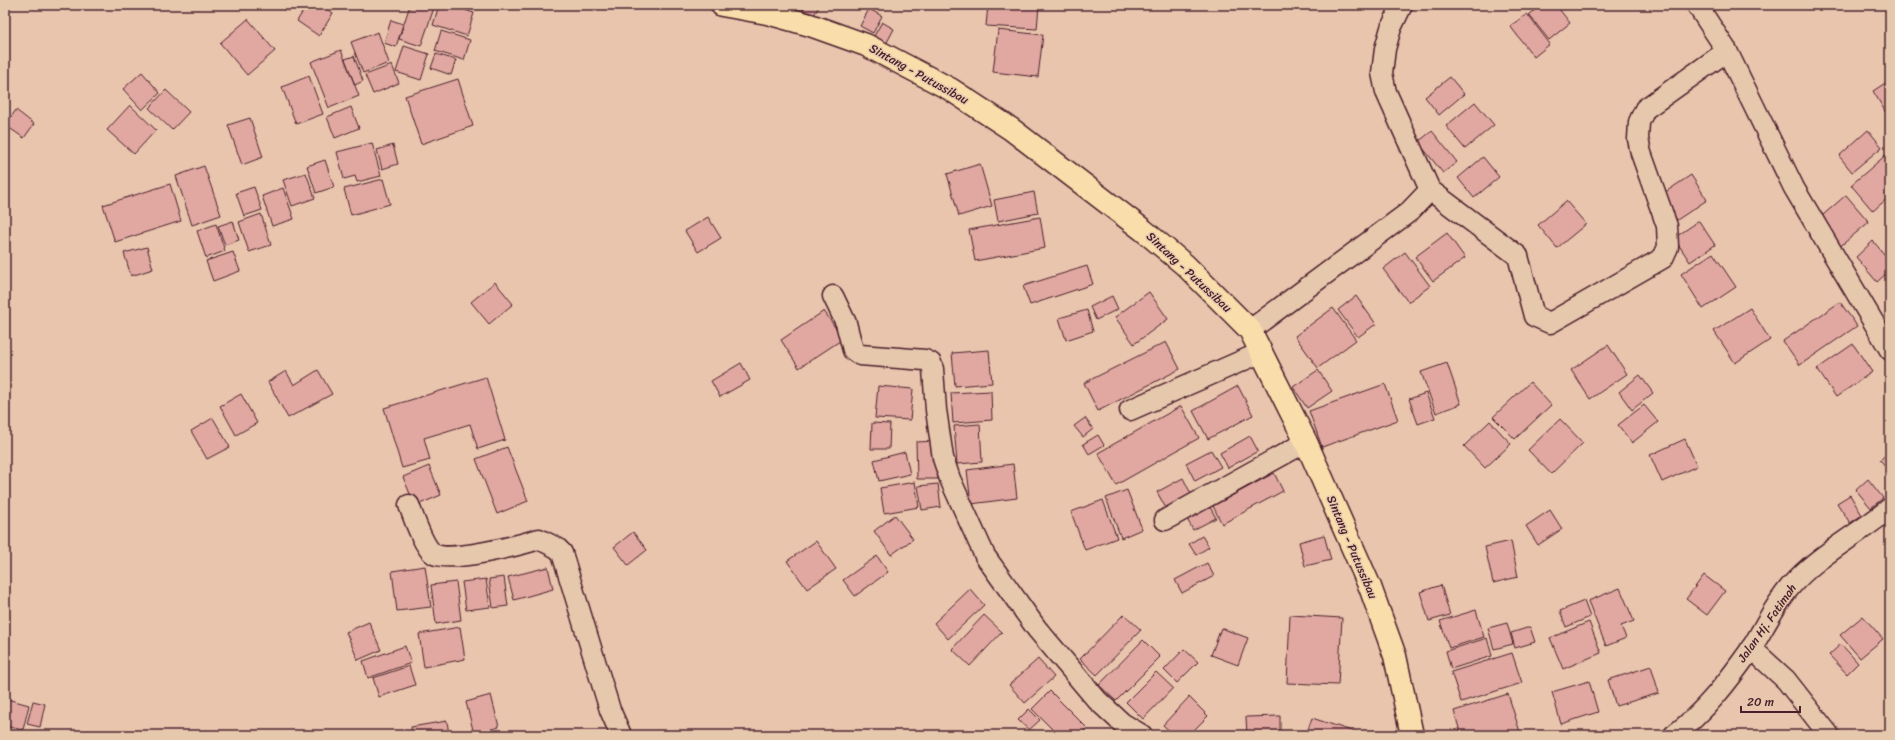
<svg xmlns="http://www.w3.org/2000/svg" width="1895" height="740" viewBox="0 0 1895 740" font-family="Sriracha,sans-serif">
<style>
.building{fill:#e1a8a1;stroke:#4a1f2b}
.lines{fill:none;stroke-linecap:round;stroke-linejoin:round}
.minor-casing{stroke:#4a1f2b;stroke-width:23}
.highway-casing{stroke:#4a1f2b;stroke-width:25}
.minor{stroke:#e6c8ad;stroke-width:20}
.highway{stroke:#f9deab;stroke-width:22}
.labels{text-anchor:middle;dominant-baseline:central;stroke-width:3;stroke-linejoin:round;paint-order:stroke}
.street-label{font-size:12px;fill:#4a1f2b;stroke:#e6c8ad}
</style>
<rect width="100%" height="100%" fill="#e9c5ae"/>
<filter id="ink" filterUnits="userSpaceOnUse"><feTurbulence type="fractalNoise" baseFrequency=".025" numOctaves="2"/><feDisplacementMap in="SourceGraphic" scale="8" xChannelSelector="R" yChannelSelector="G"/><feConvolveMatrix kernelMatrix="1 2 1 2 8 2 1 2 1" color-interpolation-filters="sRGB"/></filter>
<g filter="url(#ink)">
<g class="building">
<polygon points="278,5 292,5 289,11"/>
<polygon points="307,5 320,5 333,13 319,36 297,21"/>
<polygon points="410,5 435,5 421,46 399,39"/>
<polygon points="439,5 450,5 474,13 467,36 433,25"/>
<polygon points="806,5 820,5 812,18 802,11"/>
<polygon points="988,5 1039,5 1037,29 986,26"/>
<polygon points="1541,5 1556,5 1570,23 1549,40 1529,15"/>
<polygon points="869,9 882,16 873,33 860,26"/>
<polygon points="1527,14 1550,44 1534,57 1510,26"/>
<polygon points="248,19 275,51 247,75 220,43"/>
<polygon points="391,20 403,24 396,47 384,43"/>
<polygon points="882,22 894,29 886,44 874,36"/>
<polygon points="998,30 1043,35 1038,77 993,72"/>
<polygon points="441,31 470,40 464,60 435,51"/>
<polygon points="378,32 389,63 363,73 351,42"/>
<polygon points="404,46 429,54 421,80 396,72"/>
<polygon points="341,50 359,96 329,108 311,62"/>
<polygon points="436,54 456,60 451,75 431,68"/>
<polygon points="354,56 363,81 355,85 345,59"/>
<polygon points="392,65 399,83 373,94 365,75"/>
<polygon points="142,72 160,93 142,110 123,89"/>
<polygon points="309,76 323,114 296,124 282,87"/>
<polygon points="1450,77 1464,94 1439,115 1425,97"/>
<polygon points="458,79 473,126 421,144 405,96"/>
<polygon points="1890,80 1890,114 1888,116 1873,91"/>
<polygon points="166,90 189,112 172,130 149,108"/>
<polygon points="1475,102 1494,125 1465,149 1446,126"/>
<polygon points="130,105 156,130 134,154 107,130"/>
<polygon points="351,107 359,128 335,138 327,117"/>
<polygon points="16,110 34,124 24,138 5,125"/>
<polygon points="250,118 263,157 242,165 228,125"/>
<polygon points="1868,130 1882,147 1852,172 1839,156"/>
<polygon points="1432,131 1457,162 1443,173 1418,142"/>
<polygon points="372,143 381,176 357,182 355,176 344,179 337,152"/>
<polygon points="393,145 398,164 382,169 377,150"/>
<polygon points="1887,154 1890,157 1890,196 1873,211 1851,185"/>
<polygon points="1483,157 1499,177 1474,198 1458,178"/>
<polygon points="325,160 334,187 316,193 307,166"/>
<polygon points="980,164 992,206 959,216 947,174"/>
<polygon points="204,166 221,215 192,225 176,176"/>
<polygon points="306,173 315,198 292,206 283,180"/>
<polygon points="1691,175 1707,200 1677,220 1661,195"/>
<polygon points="383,179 390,204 351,215 344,189"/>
<polygon points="170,184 181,221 115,242 103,205"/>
<polygon points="254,187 262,210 244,216 236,193"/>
<polygon points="283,188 294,219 272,226 262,196"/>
<polygon points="1034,192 1038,213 998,221 994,200"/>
<polygon points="1846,195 1869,222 1837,249 1815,222"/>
<polygon points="1566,201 1586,224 1557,248 1538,225"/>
<polygon points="261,214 271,245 249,252 239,222"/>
<polygon points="708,217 721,238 698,252 685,231"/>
<polygon points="1040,217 1045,248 975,261 969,230"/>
<polygon points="233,221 239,240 225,245 218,226"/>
<polygon points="1699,221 1715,245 1690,262 1674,238"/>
<polygon points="216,224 225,251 206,258 197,231"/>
<polygon points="1890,232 1890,241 1886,236"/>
<polygon points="1447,233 1465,258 1433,281 1415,257"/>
<polygon points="1873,241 1890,261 1890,270 1877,282 1856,257"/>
<polygon points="147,247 153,269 131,276 124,253"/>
<polygon points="233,252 240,271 213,281 206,261"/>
<polygon points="1405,252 1430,286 1408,302 1383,269"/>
<polygon points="1713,253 1736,287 1703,309 1681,274"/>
<polygon points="1087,266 1093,284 1030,305 1023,286"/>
<polygon points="495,282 513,304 489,324 471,302"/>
<polygon points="1149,292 1168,319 1134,344 1115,317"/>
<polygon points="1112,296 1118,309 1096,320 1090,307"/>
<polygon points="1356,296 1376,324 1358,337 1338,310"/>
<polygon points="1840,302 1857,326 1800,365 1783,341"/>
<polygon points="1333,308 1356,340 1318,368 1295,336"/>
<polygon points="1750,308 1770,340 1735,363 1714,331"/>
<polygon points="1087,310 1093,331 1066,340 1059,318"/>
<polygon points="824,311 843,339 799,368 781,340"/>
<polygon points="1166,342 1180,369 1098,411 1084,383"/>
<polygon points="1853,344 1872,372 1836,397 1817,369"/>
<polygon points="1608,345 1627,374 1590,399 1571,370"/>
<polygon points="989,350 992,383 955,386 952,353"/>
<polygon points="741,363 750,380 720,397 711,381"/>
<polygon points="1447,363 1461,404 1436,413 1421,372"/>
<polygon points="318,370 332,394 288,418 268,382 286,371 294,385"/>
<polygon points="1318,370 1332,391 1307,408 1293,387"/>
<polygon points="1640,375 1653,393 1632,410 1619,392"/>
<polygon points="486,377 505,440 478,449 470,424 424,438 430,460 402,468 384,408"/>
<polygon points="1530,382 1551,405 1515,439 1493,417"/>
<polygon points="1385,384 1398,420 1322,447 1309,411"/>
<polygon points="878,386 913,389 910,420 875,418"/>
<polygon points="1238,386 1253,415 1208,439 1193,411"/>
<polygon points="991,391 992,420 953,423 951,393"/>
<polygon points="1426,393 1435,418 1418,424 1409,399"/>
<polygon points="241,394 257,423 236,435 220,406"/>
<polygon points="1644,405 1658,422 1632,443 1618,425"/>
<polygon points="1181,406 1199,438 1116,485 1098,453"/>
<polygon points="213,418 230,447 207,459 191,431"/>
<polygon points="1085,418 1093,429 1083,437 1074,426"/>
<polygon points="1560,419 1583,443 1551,474 1528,450"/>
<polygon points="1490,421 1511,444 1485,468 1464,446"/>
<polygon points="872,423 890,424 889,449 871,449"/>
<polygon points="980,424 982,462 957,464 954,426"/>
<polygon points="1098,435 1104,445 1089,454 1083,444"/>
<polygon points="1250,436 1258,451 1228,468 1220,453"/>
<polygon points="1685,439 1697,466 1662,482 1650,455"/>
<polygon points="937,441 938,479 917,479 916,442"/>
<polygon points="507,447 528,501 497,514 476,459"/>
<polygon points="1211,450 1221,467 1195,481 1186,463"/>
<polygon points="1890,451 1890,469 1889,470 1880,460"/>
<polygon points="905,452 910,474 879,481 874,460"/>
<polygon points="1013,464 1017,498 971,504 967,470"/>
<polygon points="429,466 441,495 415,506 403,477"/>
<polygon points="1274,473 1283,491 1222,524 1213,506"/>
<polygon points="1183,478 1193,498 1168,512 1157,492"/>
<polygon points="1868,479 1883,498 1871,508 1856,490"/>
<polygon points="915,482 919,507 884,513 880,488"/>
<polygon points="938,484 941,507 922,510 918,486"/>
<polygon points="1127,490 1142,529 1121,538 1106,498"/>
<polygon points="1850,495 1862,515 1850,523 1837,503"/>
<polygon points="1103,500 1117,538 1085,550 1071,512"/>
<polygon points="1210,507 1216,518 1193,530 1187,519"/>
<polygon points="1550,510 1562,529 1538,545 1526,526"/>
<polygon points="895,515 913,539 891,555 874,531"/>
<polygon points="633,532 647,550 628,565 614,547"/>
<polygon points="1324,535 1331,560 1305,566 1299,542"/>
<polygon points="1202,536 1209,547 1196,555 1189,544"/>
<polygon points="816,541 836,569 807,589 787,561"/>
<polygon points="1511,541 1518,577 1493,583 1485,547"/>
<polygon points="877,556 888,572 855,596 843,580"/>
<polygon points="1207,563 1214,576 1182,593 1175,580"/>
<polygon points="425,566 431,607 397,611 392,571"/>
<polygon points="548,567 553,589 514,600 508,577"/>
<polygon points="1704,575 1725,591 1707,615 1686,599"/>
<polygon points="504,577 508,606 493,608 489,579"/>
<polygon points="486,579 490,607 466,610 462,582"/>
<polygon points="456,582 461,620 436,624 431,585"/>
<polygon points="1441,585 1450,615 1429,621 1420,592"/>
<polygon points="1620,588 1634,621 1621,626 1626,638 1606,646 1588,601"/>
<polygon points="970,589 984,605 948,639 934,623"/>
<polygon points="1584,601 1590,617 1566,627 1560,611"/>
<polygon points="1476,610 1484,637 1449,648 1440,621"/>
<polygon points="1124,614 1141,630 1097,675 1080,659"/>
<polygon points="984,615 1002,632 970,666 952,649"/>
<polygon points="1290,615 1342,618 1338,685 1287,683"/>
<polygon points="1863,616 1883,639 1860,658 1840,635"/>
<polygon points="369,622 381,650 358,660 346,632"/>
<polygon points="1589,622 1601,653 1563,669 1550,638"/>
<polygon points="1507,623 1513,644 1494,649 1488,628"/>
<polygon points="460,627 465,659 424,667 419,634"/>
<polygon points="1530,627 1535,642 1515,648 1511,633"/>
<polygon points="1221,628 1248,638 1238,665 1211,655"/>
<polygon points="1487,638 1492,656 1451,669 1446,651"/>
<polygon points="1143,640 1160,657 1116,701 1099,685"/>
<polygon points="1841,644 1858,663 1847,674 1829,655"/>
<polygon points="405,646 411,663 368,678 363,661"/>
<polygon points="1184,649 1198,662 1177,683 1164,670"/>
<polygon points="1512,653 1522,683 1461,702 1451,672"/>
<polygon points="1038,659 1054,677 1025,703 1009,685"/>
<polygon points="409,666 415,685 379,697 373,678"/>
<polygon points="1651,666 1659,693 1616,706 1608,680"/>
<polygon points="1156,672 1173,688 1143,719 1126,702"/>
<polygon points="1589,681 1598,712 1561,724 1552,692"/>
<polygon points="1050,691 1087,728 1080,735 1058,735 1032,709"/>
<polygon points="1508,694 1521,735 1461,735 1454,711"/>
<polygon points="491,695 499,727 474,734 466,702"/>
<polygon points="1189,697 1208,716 1189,735 1174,735 1163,725"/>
<polygon points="7,699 29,705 23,730 5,726"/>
<polygon points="33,701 45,704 40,727 27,724"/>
<polygon points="1029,709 1040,720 1029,730 1018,720"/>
<polygon points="1280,716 1280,735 1247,735 1246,717"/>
<polygon points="1312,718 1364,735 1306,735"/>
<polygon points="447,721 449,735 412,735 411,727"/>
</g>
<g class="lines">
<g class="minor-casing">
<g id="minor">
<polyline points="1697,5 1727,51 1794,188 1890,350"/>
<polyline points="1430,190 1518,256 1534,316 1550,323 1663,258 1668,247 1667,226 1641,153 1638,139 1639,122 1645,109 1727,51"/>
<polyline points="833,296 846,323 853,350 860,355 925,360 931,363 933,369 936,410 943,458 950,479 985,556 1037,629 1097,700 1122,723 1142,735"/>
<polyline points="1250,330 1409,212 1430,190 1386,92 1382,73 1385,49 1391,28 1402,5"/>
<polyline points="1130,410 1262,352"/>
<path d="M 409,505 C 413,516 424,548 434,554 C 450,563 520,545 539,539 L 557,548 L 562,553 L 610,710 L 621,735"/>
<polyline points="1165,520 1306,442"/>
<polyline points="1751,648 1786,680 1829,735"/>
<path d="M 1674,735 C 1705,712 1729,680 1751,649 C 1764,628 1774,606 1790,587 C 1817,555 1858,535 1890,508"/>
</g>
</g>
<g class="highway-casing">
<polyline id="highway" points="722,5 767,13 810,25 866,45 950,89 1011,129 1143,230 1185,265 1250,330 1306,442 1370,587 1395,656 1412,735"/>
</g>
<use href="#minor" class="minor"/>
<use href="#highway" class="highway"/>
</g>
</g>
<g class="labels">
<g class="street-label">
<text transform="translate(919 74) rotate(29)">Sintang - Putussibau</text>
<text transform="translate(1189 272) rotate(43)">Sintang - Putussibau</text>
<text transform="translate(1352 547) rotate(67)">Sintang - Putussibau</text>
<text transform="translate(1767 623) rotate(-55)">Jalan Hj. Fatimah</text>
</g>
</g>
<rect width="1895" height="740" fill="none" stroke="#e6c8ad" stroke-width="20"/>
<rect x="10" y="10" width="1875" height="720" fill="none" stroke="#4a1f2b" stroke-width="1.5" filter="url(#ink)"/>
<path d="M1741 706v6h59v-6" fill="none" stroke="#4a1f2b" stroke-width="2"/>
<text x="1747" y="706" font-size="12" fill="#4a1f2b" stroke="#e6c8ad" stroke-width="3" paint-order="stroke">20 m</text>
</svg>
